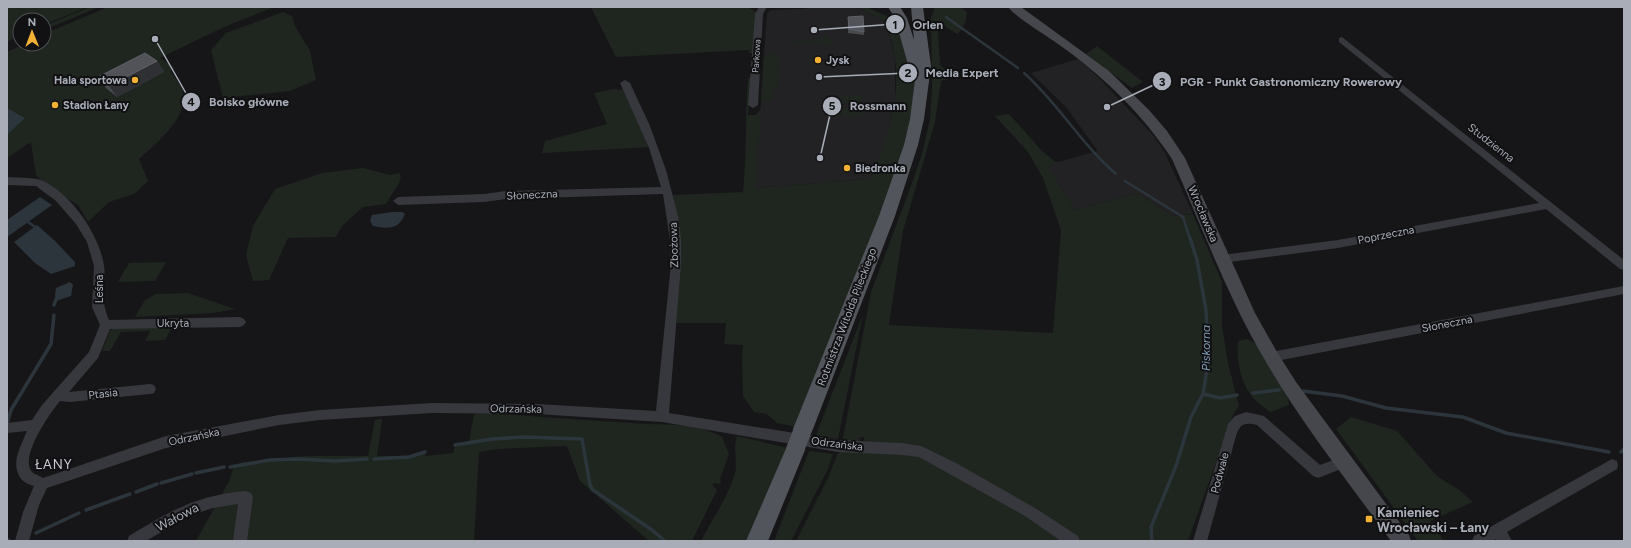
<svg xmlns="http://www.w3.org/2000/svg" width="1631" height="548" viewBox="0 0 1631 548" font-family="Figtree,sans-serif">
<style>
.built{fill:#222225}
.green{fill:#1e261f}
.water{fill:#2c353c}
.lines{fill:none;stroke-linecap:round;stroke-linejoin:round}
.stream-far1{stroke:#2c353c;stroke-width:2.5}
.stream{stroke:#2c353c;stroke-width:3.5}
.minor{fill:#37383d;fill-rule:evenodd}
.secondary{fill:#45474d;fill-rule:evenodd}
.primary{fill:#53555c;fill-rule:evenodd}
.primary-bridge{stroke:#53555c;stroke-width:18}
.wall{fill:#47494d}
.shaded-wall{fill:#2f3033}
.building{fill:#525359;stroke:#5f6168}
.poi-dot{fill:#f2b134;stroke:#111113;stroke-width:1.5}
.labels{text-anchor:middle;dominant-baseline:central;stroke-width:4;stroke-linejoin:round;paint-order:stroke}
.far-street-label{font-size:9px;fill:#a8adb8;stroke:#111113}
.poi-label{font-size:11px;font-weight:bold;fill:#a8adb8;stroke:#111113;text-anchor:start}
.street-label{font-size:11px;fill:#a8adb8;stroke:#111113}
.water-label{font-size:12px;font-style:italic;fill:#7f9bb3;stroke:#111113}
.quarter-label{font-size:13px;letter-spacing:1px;fill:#c9ccd4;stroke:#111113}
.near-poi-label{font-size:13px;font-weight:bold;fill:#a8adb8;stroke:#111113;text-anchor:start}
.near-street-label{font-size:13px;fill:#a8adb8;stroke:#111113}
.leader{fill:none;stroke:#a8adb8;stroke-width:1.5}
.callout-dot{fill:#a8adb8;stroke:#111113;stroke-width:1.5}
.mark-label{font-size:12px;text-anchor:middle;font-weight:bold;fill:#111}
.callout-label{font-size:12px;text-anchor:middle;font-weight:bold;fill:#a8adb8;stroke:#111113;stroke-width:4;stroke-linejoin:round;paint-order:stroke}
</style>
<rect width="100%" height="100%" fill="#161618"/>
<g class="built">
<polygon points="857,7 886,22 895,58 895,100 885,144 870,179 755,188 767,13 771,10"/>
<polygon points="1078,59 1097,76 1153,135 1164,151 1193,214 1173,216 1137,193 1075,210 1047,165 1098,151 1066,107 1031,73"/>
</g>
<g class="green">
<polygon points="7,7 87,7 44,25 44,20 20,20 20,35 7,42"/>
<polygon points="90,7 99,7 44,30 44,26"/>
<path d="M 108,7 L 274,7 L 222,28 L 160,58 L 175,68 L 170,71 C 174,77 181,85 183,92 C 189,117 155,145 139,159 L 148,181 L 134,194 L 109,202 L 88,222 L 78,205 L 46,186 L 36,175 L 31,142 L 7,158 L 7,52 L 24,44 L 44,44 L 44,34 Z"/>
<polygon points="591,7 750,7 750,9 756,12 753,53 749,53 749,50 616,57"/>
<path d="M 807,7 L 866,7 L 896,20 L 914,66 L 916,82 L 904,155 L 796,427 L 777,423 L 767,414 L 754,412 L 743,396 L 742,359 L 743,345 L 724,344 L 726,323 L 676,323 C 680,279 680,240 673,195 L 743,192 C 747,154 745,116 748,78 L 751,78 L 748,115 L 756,115 L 761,109 L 756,188 L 870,179 C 886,141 901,100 895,58 C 893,46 889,34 886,22 L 857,7 L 807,9 Z"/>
<path d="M 935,7 L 960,7 L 967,12 C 967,20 963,30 957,34 L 941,24 L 938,29 L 940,65 L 955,77 L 941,81 L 935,122 L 903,231 L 889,325 L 1053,333 L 1061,230 L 1043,178 L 1028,152 L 995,116 L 1009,114 L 1042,151 L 1057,163 L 1048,166 L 1075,210 L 1137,193 L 1173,216 L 1193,214 L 1222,282 L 1222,326 L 1228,363 L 1239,406 L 1233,415 L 1188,541 L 1081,541 L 1023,502 L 947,459 L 865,444 L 864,437 L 859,438 L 861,443 L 844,441 L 843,438 L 871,292 L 908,194 L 922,154 L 930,119 L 932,89 L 931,18 Z"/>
<polygon points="283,12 292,16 295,26 310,51 316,80 290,91 223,98 211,50 226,33"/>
<polygon points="828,36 828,40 833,40 832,44 787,44 789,42 814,41"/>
<polygon points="1097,46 1143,82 1132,88 1086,54"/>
<polygon points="779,54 778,90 773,90 772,102 761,101 764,55"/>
<polygon points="614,89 623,90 651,147 542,153 545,141 607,124 594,93"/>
<rect x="841" y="96" width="21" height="7"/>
<rect x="842" y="108" width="21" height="8"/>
<polygon points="363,168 390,175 399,173 401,176 399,183 386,204 363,207 342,226 336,237 288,238 269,280 253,281 246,255 253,226 275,189 322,173"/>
<polygon points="166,262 155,281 118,282 129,263"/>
<polygon points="188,293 235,309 213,313 135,317 145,300 156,294"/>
<polygon points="863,314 838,439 816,435"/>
<polygon points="173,326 165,340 145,341 150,331 121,332 110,351 102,351 110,331 115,327"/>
<path d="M 1247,339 L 1255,343 L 1288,398 L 1289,405 L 1270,412 C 1265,408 1259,404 1255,400 C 1241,386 1236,360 1238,341 Z"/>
<path d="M 493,413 C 539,417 586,420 632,423 C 663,426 694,421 722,437 L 729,454 L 720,479 L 721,484 L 715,483 L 712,485 L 717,490 L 692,541 L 649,541 L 580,481 L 567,446 L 498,449 L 479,452 L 474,541 L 196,541 L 229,481 L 234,466 L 243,462 L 305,456 L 368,456 L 375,420 L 382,419 L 377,456 L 410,456 L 426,450 L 425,456 L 453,453 L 456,443 L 469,442 L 474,414 Z"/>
<polygon points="1351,417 1397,431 1437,476 1459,490 1473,502 1430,521 1444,541 1418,541 1336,429"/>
<path d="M 737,436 L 788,448 L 749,541 L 701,541 C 711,521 727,498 734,477 C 739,463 732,449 737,436 Z"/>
<polygon points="809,451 833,454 828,469 791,541 774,541"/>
<polygon points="841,451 915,454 998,497 1066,541 796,541 828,478 837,455"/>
</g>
<g class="water">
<polygon points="7,108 25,118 7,135"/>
<polygon points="40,197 52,205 7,237 7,220"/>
<path d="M 392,212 L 402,212 L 405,214 C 398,230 389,229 373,226 L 370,221 L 372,215 Z"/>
<polygon points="37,225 55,241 75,262 75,266 51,274 35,263 14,242"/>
<polygon points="70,282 73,285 71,296 56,301 55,295 56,288"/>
</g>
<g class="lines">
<g class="stream-far1">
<polyline points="946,17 1018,68"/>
<path d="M 1024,73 C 1058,103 1081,144 1116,174"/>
<polyline points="1125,181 1183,217 1190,239"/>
<polyline points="28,222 35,227"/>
</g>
<g class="stream">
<polyline points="54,305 56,299"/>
<polyline points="1303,391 1342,396 1386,408 1463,417 1506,433 1609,452"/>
<polyline points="1253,393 1279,390"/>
<polyline points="1203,394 1220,398 1237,395"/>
<polyline points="7,424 11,410 51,344 54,315"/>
<polyline points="455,445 492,439 524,437 582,439 590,485 593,490 652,530 665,541"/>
<polyline points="1621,452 1624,449"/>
<polyline points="374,459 409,457 425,452"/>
<polyline points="230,467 270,460 297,459 336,461 367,459"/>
<polyline points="196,473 224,467"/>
<polyline points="161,483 192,474"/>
<polyline points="136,492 157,484"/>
<polyline points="86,510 130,494"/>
<polyline points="36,533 79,513"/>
<polyline points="7,540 9,540"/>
<polyline points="1152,541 1151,527 1176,466 1191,417 1203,394 1208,363 1206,310 1197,260 1190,238"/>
</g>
<g class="minor">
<polygon points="759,7 767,7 763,14 758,105 753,108 748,105 755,14"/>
<polygon points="1342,37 1624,260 1624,270 1620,269 1546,209 1338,248 1222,263 1218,262 1217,259 1222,255 1338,240 1539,203 1339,42 1339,38"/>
<path d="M 625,80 L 630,83 L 650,126 L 666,170 L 678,216 L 681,240 L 681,264 L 669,413 L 838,440 L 902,443 L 921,446 L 956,463 L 1035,508 L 1078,536 L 1080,541 L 1061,541 L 1025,516 L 919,457 L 902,455 L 838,452 L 662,422 L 537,414 L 432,413 L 320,420 L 279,425 L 166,448 L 47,488 L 39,505 L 29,541 L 15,541 L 23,512 L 34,486 C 30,485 25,483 22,480 C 9,465 21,446 27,431 L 7,433 L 7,423 L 32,420 L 42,405 L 89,352 L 100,325 L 92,307 L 94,266 L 87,242 L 76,224 L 56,201 L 36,186 L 7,185 L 7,177 C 17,178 31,177 41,180 C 70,192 100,235 104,266 C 107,287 99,298 109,320 L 240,317 L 244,319 L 246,322 L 244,325 L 240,327 L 110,329 L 98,358 L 69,392 L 150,384 L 154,385 L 156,389 L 154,393 L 150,394 L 70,402 L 60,401 C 50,413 19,457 32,472 C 34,474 40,476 43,478 L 166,436 L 279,415 L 320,410 L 432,403 L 537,404 L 656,411 L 671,264 L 670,240 L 663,194 L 506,199 L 484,202 L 398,205 L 393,201 L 398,197 L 484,194 L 506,191 L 661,187 L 649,148 L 620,83 Z"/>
<polygon points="1624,286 1624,294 1271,362 1267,360 1265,357 1267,354 1271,352"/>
<path d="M 1246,412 L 1264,416 L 1320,465 L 1344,456 L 1349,458 L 1350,462 L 1349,466 L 1318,478 L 1313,476 L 1257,425 C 1244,422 1240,424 1236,436 L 1207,541 L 1193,541 L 1228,424 L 1235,416 Z"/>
<polygon points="1612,459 1617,461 1618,465 1617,469 1507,532 1512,541 1497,541 1496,539 1492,541 1472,541 1474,536"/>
<path d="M 246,491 L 251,493 L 253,497 L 247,541 L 233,541 L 238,504 L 213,508 L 191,515 L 146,541 L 127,541 L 129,536 C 170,511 197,495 246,491 Z"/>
</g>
<path class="secondary" d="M 1008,7 L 1021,7 L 1109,71 L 1149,110 L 1167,131 L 1185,158 L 1255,313 L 1277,352 L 1296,382 L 1409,535 L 1411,541 L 1391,541 C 1349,483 1301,423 1266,362 C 1228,298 1202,227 1172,159 C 1143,115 1107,80 1065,49 C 1052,39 1016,18 1008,7 Z"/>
<g class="primary">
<polygon points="888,7 900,7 907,18 914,40 911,7 923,7 931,66 924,119 918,145 895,216 813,429 810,435 803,438 796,435 793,429 879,216 904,145 910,119 916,72 911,71 909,68 895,18"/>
<polygon points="795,441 802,444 805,450 768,541 746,541 788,444"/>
</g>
<polyline class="primary-bridge" points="795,450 803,429"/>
</g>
<g class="wall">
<polygon points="848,20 864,32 864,35 848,33"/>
<polygon points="157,61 164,72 117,97 106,88 98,77"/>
</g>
<polygon class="shaded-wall" points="157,61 164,72 117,97 109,86"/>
<g class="building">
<polygon points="863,16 864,32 849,29 848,17"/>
<polygon points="145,53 157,61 109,86 98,77"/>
</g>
<g class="poi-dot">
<circle cx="818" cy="60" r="4"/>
<circle cx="135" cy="80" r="4"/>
<circle cx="55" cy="105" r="4"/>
<circle cx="847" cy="168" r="4"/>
<rect x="1365" y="515" width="8" height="8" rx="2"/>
</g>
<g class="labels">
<g class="far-street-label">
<text transform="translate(756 56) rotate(-86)">Parkowa</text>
</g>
<g class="poi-label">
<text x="826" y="60">Jysk</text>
<text x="127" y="80" text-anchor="end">Hala sportowa</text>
<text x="63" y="105">Stadion Łany</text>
<text x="855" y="168">Biedronka</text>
</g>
<g class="street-label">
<text transform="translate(1491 143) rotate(38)">Studzienna</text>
<text transform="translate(532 195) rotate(-3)">Słoneczna</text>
<text transform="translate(1203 214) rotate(67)">Wrocławska</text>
<text transform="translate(1386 235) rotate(-11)">Poprzeczna</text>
<text transform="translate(674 245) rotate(-92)">Zbożowa</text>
<text transform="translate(99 289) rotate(-90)">Leśna</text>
<text transform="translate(847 317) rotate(-69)">Rotmistrza Witolda Pileckiego</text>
<text x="173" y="323">Ukryta</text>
<text transform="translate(1447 324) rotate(-11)">Słoneczna</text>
<text transform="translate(103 394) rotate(-6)">Ptasia</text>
<text transform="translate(516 409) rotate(1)">Odrzańska</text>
<text transform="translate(194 437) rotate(-12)">Odrzańska</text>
<text transform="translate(837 444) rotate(7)">Odrzańska</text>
<text transform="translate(1220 473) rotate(-75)">Podwale</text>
</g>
<g class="water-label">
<text transform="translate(1206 348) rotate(-90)">Piskorna</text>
</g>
<g class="quarter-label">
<text x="54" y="464">ŁANY</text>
</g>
<g class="near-poi-label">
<text x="1377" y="512">Kamieniec<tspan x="1377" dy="15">Wrocławski – Łany</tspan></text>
</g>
<g class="near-street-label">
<text transform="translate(177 517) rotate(-28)">Wałowa</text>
</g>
</g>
<path class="leader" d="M814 30L895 24M819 77L908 73M1107 107L1162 81M155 39L191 102M820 158L832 106"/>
<g class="callout-dot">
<circle cx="814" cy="30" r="4"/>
<circle cx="819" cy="77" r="4"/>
<circle cx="1107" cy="107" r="4"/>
<circle cx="155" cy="39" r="4"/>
<circle cx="820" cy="158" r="4"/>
<circle cx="895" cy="24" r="10"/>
<circle cx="908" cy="73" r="10"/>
<circle cx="1162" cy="81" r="10"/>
<circle cx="191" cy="102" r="10"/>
<circle cx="832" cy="106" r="10"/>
</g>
<g class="mark-label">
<text x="895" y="29">1</text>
<text x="908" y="77">2</text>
<text x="1162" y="86">3</text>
<text x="191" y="106">4</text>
<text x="832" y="110">5</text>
</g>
<g class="callout-label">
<text x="928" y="29">Orlen</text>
<text x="962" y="77">Media Expert</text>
<text x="1291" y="86">PGR - Punkt Gastronomiczny Rowerowy</text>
<text x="249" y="106">Boisko główne</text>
<text x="878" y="110">Rossmann</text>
</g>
<rect width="1631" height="548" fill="none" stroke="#a8adb8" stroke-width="16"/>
<g transform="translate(32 32) rotate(359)"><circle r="19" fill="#111113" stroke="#4d4f55"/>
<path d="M0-3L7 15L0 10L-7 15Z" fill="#f2b134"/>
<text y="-6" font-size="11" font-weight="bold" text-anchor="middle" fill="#a8adb8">N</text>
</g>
</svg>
